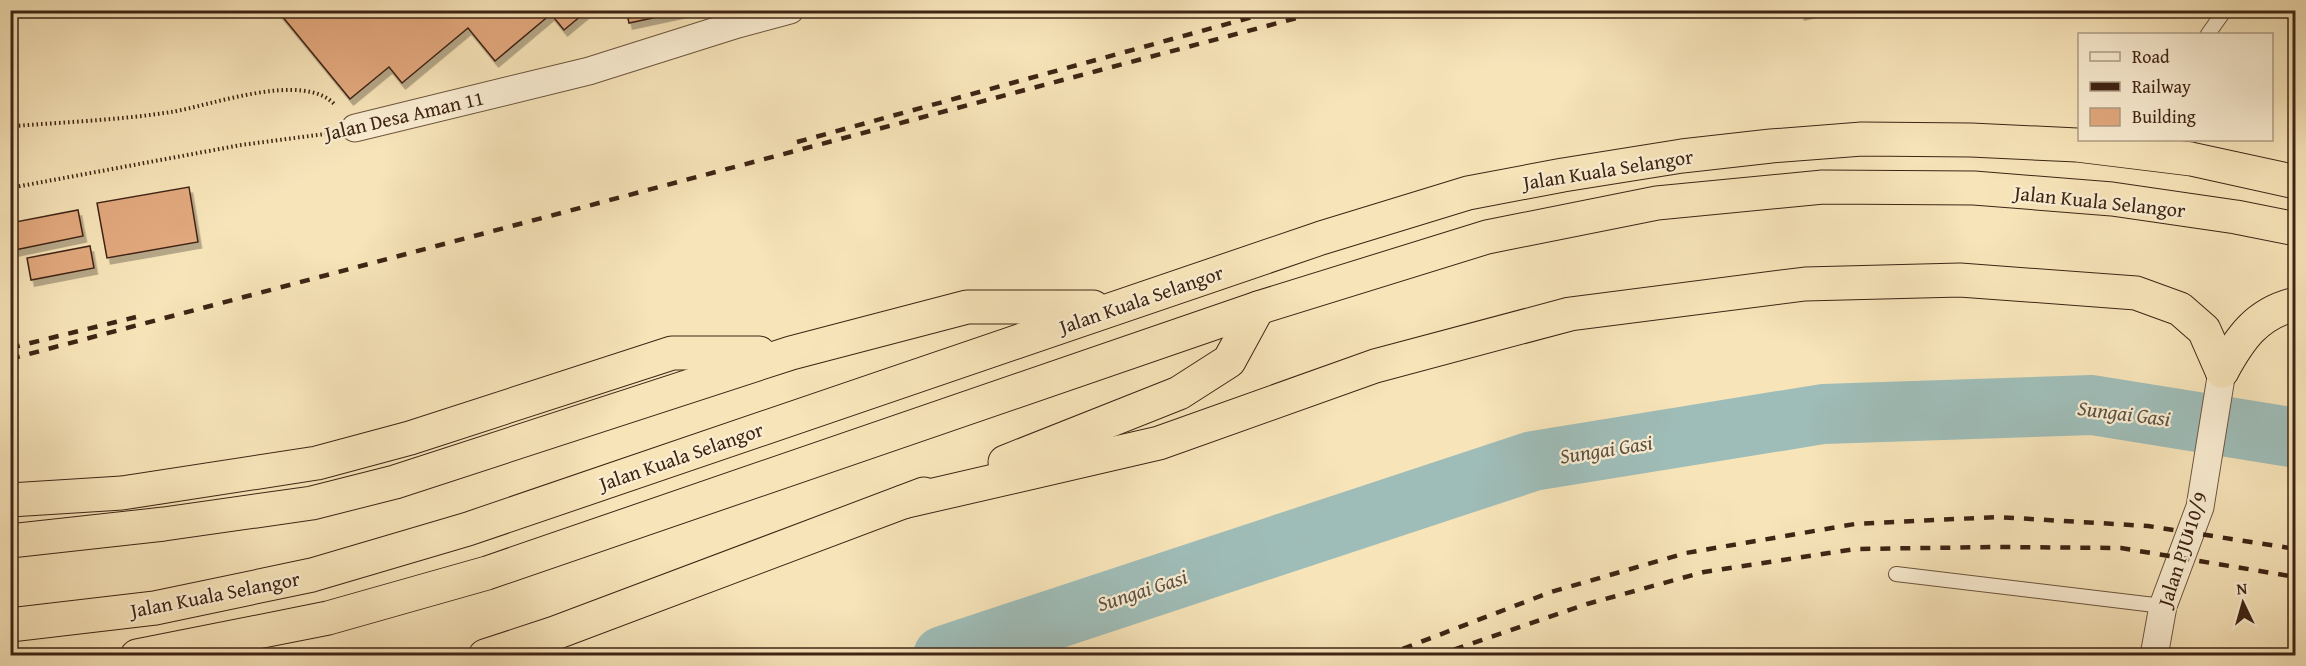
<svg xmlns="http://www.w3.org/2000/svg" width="2306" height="666" viewBox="0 0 2306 666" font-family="'Gentium Book Plus',serif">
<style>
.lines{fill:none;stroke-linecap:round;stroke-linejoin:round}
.river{stroke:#9fbdb8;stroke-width:60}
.building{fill:#e3a97e;stroke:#3e2414;stroke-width:1.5;filter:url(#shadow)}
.lane-casing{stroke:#6c543d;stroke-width:16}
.street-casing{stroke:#6c543d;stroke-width:29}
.highway-casing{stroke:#3e2414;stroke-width:35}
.path{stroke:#3e2414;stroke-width:4;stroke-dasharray:1.5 3;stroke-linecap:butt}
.lane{stroke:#faedd2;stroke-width:14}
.street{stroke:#faedd2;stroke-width:27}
.highway{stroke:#f7e4b9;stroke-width:33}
.rail{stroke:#3e2414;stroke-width:4.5;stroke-dasharray:10 10;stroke-linecap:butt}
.labels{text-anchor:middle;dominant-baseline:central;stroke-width:4.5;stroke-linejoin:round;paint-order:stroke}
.street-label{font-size:20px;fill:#3e2414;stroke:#faedd2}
.water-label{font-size:21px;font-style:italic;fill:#5b5245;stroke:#faedd2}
</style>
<defs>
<filter id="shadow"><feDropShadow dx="3.5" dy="6" stdDeviation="0" flood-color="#0004"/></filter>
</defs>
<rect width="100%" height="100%" fill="#f7e4b9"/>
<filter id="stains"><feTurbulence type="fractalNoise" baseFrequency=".00333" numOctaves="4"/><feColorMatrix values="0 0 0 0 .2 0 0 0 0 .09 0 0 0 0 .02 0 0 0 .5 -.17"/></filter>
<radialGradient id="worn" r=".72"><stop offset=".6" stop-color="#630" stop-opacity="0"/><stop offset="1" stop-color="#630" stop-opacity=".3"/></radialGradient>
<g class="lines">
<polyline class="river" points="943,656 1533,461 1823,414 2092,405 2296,438"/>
</g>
<g class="building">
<polygon points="277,10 588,10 564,30 551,14 495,61 468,28 402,83 389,67 350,99"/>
<polygon points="626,10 686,10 686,11 629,23"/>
<polygon points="1800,10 1819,10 1801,14"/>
<polygon points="189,187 198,242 107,258 97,203"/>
<polygon points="78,210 83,236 10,251 10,223"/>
<polygon points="90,246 94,268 31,280 27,258"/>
</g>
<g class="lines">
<g class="lane-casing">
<g id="lane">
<polyline points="2208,34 2225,10"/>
<polyline points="1896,574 2163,606"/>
</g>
</g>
<g class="street-casing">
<g id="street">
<polyline points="355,128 589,71 738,24 790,10"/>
<polyline points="2154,656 2163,606 2200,507 2222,371"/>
</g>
</g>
<g class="highway-casing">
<g id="highway">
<path d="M 2222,371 C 2240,338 2257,313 2296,304"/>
<polyline points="1005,462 1179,393 1229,361 1258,308"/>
<polyline points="10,500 122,493 317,463 410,438 672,353 759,353"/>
<polyline points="903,502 1159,443 1375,366 1570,314 1805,284 1960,280 2136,293 2180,309 2204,330 2222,371"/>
<polyline points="10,541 164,524 312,503 395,482 791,353 967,307 1093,307"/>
<polyline points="10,625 155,608 312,575 468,529 1321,238 1468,193 1563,175 1682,156 1771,146 1862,139 1971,140 2077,145 2191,159 2296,182"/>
<polyline points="137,656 328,618 487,573 1258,308 1487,237 1657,203 1823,187 1974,188 2112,199 2236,217 2296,229"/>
<polyline points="485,656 555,633 924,494"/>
</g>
</g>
<g class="path">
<path d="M 10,125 L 15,126 C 66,122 120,120 171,112 C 210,106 304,70 335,105"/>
<polyline points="10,188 241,145 325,134"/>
</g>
<use href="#lane" class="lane"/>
<use href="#street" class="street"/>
<use href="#highway" class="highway"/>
<g class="rail">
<polyline points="797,142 1278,10"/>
<polyline points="10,348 136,317"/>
<polyline points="10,359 1327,10"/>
<polyline points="1384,656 1551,592 1686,553 1855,524 1997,517 2148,526 2296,549"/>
<polyline points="1435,656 1587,604 1704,572 1856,549 1995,547 2121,548 2296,577"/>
</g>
</g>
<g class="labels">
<g class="street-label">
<text transform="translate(404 115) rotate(-13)">Jalan Desa Aman 11</text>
<text transform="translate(1608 169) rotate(-9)">Jalan Kuala Selangor</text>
<text transform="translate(2100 201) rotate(6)">Jalan Kuala Selangor</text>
<text transform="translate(1141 299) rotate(-19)">Jalan Kuala Selangor</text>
<text transform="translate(681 456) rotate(-19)">Jalan Kuala Selangor</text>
<text transform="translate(2182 549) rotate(-72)">Jalan PJU 10/9</text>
<text transform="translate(215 594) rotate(-11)">Jalan Kuala Selangor</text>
</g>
<g class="water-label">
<text transform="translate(2124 413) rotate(7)">Sungai Gasi</text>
<text transform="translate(1606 449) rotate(-9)">Sungai Gasi</text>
<text transform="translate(1142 590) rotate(-18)">Sungai Gasi</text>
</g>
</g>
<rect width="2306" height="666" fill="none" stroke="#f7e4b9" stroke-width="36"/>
<rect x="12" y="12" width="2282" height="642" fill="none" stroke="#3e2414" stroke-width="3"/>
<rect x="18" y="18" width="2270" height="630" fill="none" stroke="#3e2414" stroke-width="1.5"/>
<rect x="2078" y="33" width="195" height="108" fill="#faedd2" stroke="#af9d86" stroke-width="1.5"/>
<rect x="2090" y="52" width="30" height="9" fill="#faedd2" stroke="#af9d86" stroke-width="1.5"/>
<text x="2132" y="63" font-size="18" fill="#3e2414">Road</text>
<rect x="2090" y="82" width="30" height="9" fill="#3e2414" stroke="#af9d86" stroke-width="1.5"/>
<text x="2132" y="93" font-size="18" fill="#3e2414">Railway</text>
<rect x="2090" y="108" width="30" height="18" fill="#e3a97e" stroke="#af9d86" stroke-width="1.5"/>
<text x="2132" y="123" font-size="18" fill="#3e2414">Building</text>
<g transform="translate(2243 603) rotate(355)" stroke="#faedd2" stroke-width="4.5" paint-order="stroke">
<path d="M0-4.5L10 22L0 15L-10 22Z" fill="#3e2414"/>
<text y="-9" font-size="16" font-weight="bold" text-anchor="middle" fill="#3e2414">N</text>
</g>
<rect width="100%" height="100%" filter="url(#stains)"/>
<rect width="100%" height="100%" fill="url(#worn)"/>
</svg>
